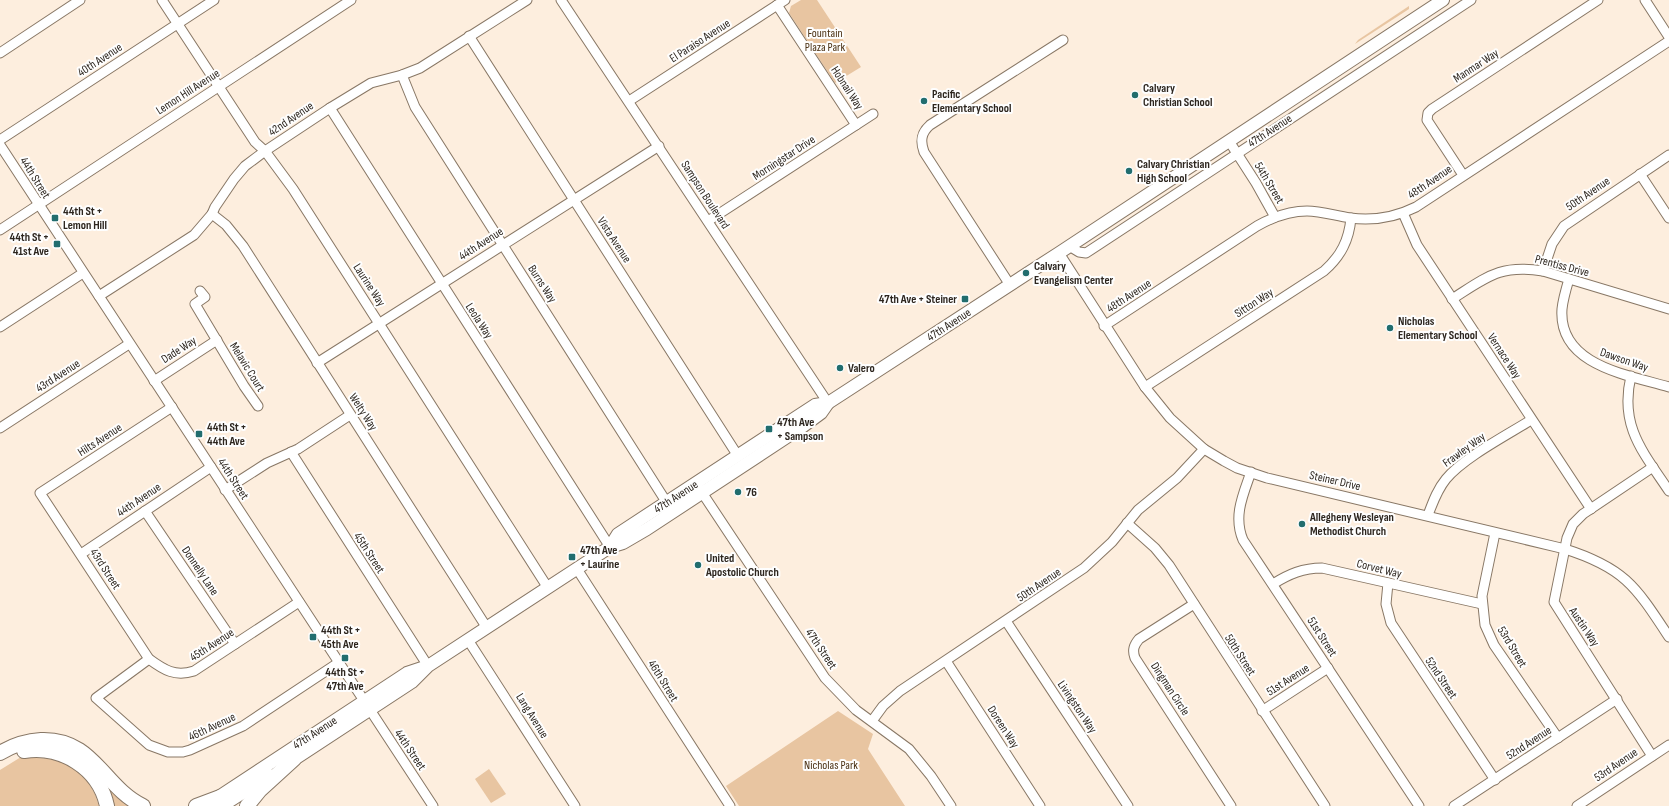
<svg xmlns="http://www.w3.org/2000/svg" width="1669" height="806" viewBox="0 0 1669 806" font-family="'Sofia Sans Condensed',sans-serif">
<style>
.green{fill:#e8c5a1}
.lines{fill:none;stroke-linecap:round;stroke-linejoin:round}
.minor-casing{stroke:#887765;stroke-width:11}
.major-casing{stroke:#887765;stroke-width:14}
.highway-casing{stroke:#887765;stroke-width:16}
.minor{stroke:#fff;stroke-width:9}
.major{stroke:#fff;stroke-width:12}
.highway{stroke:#fff;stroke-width:14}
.poi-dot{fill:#216d6e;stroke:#fefefe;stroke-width:1.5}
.labels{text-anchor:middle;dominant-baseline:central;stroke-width:4;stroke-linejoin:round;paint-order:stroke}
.park-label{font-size:12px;fill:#492f11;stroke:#fefefe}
.street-label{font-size:12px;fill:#2d261f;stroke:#fefefe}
.poi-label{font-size:12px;font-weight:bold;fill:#2d261f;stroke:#fefefe;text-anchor:start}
</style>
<rect width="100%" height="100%" fill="#fdeede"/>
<g class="green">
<polygon points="801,0 817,0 861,67 835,83 789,13 791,6"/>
<polygon points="1409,6 1409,9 1355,44 1358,40"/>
<polygon points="838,711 873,734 868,749 905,806 739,806 726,786"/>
<polygon points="33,755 36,758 60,759 78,771 87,780 95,794 99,806 0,806 0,770 21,757"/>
<polygon points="489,769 506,794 491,803 475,779"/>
<polygon points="109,787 129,806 110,806 104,790"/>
</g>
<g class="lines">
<g class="minor-casing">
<g id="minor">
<polyline points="162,0 255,142 265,151 293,189 548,588"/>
<polyline points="561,0 828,403"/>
<polyline points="1645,0 1669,37"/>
<polyline points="777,5 856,125"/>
<polyline points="469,36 738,456"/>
<polyline points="0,53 80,0"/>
<polyline points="402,75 415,107 667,503 666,508"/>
<polyline points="629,101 785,0"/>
<polyline points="330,108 610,547"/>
<polyline points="0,140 214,0"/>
<polyline points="1229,141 1256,183 1275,217"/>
<polyline points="0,145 433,806"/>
<polyline points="1640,174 1669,218"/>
<polyline points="1463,175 1427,120 1428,113 1432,109 1598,0"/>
<polyline points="1403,213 1417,245 1591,509"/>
<polyline points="212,214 226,225 243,246 487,628"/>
<polyline points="708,221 873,114"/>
<polyline points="0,230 351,0"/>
<polyline points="1069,246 1079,252 1086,253 1471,0"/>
<path d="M 1059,253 L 1145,387 L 1170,418 L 1204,449 L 1224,461 L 1237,468 L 1267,478 L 1565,549 C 1625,568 1636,587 1669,637"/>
<polyline points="1543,271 1552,244 1564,226 1669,155"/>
<path d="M 1569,279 C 1566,289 1563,299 1562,309 C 1558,366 1629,375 1669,387"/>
<path d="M 1010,285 L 924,152 C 920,141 921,133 930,125 L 1063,40"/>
<polyline points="200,291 205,297 195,304 244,386 258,406"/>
<polyline points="99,296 194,235 212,214 215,207 234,179 245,166 265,151 330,108 371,83 402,75 420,68 527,0"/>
<path d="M 1452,299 C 1487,277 1500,264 1543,271 L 1669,309"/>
<path d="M 1104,326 L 1257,226 C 1273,217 1289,211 1307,211 C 1321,211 1336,216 1350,218 C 1373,221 1396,217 1416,207 L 1669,41"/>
<polyline points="0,327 83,273"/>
<polyline points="317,363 659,146"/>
<path d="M 1631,376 C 1619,426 1643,452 1669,491"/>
<polyline points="154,381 217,340"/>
<path d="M 1145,387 L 1324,271 C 1341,256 1349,240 1351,218"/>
<path d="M 172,407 L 40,493 L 149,659 C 164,670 175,677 194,671 L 299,602"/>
<polyline points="0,428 129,344"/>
<polyline points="291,452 428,666"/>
<path d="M 1251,472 C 1243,495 1233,516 1243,540 L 1419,806"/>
<polyline points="699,488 825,678 856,710 909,749 931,776 951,806"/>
<polyline points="225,490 267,463 298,449 350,415"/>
<polyline points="145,511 235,644"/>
<path d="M 1428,515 C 1433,502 1437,490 1446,479 C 1463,458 1507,435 1531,420"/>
<polyline points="1127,523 1155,548 1169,565 1325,806"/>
<polyline points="1495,533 1482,596 1485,625 1494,645 1558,738"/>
<polyline points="81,554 211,467"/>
<polyline points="577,569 730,806"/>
<polyline points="1388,583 1386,604 1391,623 1495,780"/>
<path d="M 1273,584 C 1289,574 1303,568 1322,568 L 1482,604"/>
<path d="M 1194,604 L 1139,639 C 1134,645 1132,650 1135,658 L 1231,806"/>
<polyline points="1006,621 1128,806"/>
<polyline points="468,640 575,806"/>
<polyline points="149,659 96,698 149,745 168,752 183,752 190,750 243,726 338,663"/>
<polyline points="946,661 1040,806"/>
<polyline points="1262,711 1328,668"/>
<polyline points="872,721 883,706 900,691 1084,568 1112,542 1138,510 1177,478 1204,449"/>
<polyline points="1652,756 1554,602 1567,538 1573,524 1583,514 1653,467"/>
<polyline points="1454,806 1617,699"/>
<polyline points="1577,806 1669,745"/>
</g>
</g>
<g class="major-casing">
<g id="major">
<polyline points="610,547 618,534 815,405 828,403 1059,253 1443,0"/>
<polyline points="287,764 412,682 428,666 610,547 623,543 647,529 802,427 821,413 828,403"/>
<polyline points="211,802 407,673 425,667"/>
<polyline points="222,806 270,775"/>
</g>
</g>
<g class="highway-casing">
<g id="highway">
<path d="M 24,751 C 61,745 99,768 107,806"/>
<path d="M 0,753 C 13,745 26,741 41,740 C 94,738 103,787 143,806"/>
<polyline points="196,806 220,797"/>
<polyline points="247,806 260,790 294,759"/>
</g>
</g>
<use href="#minor" class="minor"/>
<use href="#major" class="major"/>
<use href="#highway" class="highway"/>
</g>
<g class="poi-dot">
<circle cx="1135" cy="95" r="4"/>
<circle cx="924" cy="101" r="4"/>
<circle cx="1129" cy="171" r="4"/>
<rect x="51" y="214" width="8" height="8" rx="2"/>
<rect x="53" y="240" width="8" height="8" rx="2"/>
<circle cx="1026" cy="273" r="4"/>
<rect x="961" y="295" width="8" height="8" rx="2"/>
<circle cx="1390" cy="328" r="4"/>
<circle cx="840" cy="368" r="4"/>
<rect x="765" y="425" width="8" height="8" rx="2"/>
<rect x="195" y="430" width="8" height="8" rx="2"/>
<circle cx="738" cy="492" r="4"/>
<circle cx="1302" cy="524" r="4"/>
<rect x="568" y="553" width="8" height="8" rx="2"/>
<circle cx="698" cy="565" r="4"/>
<rect x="309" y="633" width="8" height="8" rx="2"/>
<rect x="341" y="654" width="8" height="8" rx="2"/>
</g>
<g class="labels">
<g class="park-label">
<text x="825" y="33">Fountain<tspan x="825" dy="14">Plaza Park</tspan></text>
<text x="831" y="765">Nicholas Park</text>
</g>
<g class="street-label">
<text transform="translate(700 41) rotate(-33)">El Paraiso Avenue</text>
<text transform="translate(100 60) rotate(-33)">40th Avenue</text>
<text transform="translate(1476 66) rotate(-33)">Manmar Way</text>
<text transform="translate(847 88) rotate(57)">Hobnail Way</text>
<text transform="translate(188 92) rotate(-33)">Lemon Hill Avenue</text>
<text transform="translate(291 119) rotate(-34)">42nd Avenue</text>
<text transform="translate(1270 131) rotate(-33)">47th Avenue</text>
<text transform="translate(784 158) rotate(-33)">Morningstar Drive</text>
<text transform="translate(35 178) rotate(58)">44th Street</text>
<text transform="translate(1430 182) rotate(-34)">48th Avenue</text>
<text transform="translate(1269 183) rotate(59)">54th Street</text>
<text transform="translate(1588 194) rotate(-34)">50th Avenue</text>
<text transform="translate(705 195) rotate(57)">Sampson Boulevard</text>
<text transform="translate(614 240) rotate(57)">Vista Avenue</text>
<text transform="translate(481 244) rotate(-33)">44th Avenue</text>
<text transform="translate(1562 266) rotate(15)">Prentiss Drive</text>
<text transform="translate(542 284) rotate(57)">Burns Way</text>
<text transform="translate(369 285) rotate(57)">Laurine Way</text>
<text transform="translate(1129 296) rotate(-33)">48th Avenue</text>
<text transform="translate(1254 303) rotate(-33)">Sitton Way</text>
<text transform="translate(479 321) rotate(57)">Leola Way</text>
<text transform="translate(949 325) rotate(-33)">47th Avenue</text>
<text transform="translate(179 350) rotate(-33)">Dade Way</text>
<text transform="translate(1504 356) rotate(57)">Vernace Way</text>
<text transform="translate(1624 360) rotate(19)">Dawson Way</text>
<text transform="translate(247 367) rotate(58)">Melavic Court</text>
<text transform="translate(58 376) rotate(-33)">43rd Avenue</text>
<text transform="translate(363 412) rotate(57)">Welty Way</text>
<text transform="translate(100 440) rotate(-33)">Hilts Avenue</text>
<text transform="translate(1464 450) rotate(-36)">Frawley Way</text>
<text transform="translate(233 479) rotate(57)">44th Street</text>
<text transform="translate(1335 481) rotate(13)">Steiner Drive</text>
<text transform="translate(676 497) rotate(-33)">47th Avenue</text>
<text transform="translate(139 500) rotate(-34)">44th Avenue</text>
<text transform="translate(369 553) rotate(57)">45th Street</text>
<text transform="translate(105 569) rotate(57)">43rd Street</text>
<text transform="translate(1379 569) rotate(14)">Corvet Way</text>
<text transform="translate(200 571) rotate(56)">Donnelly Lane</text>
<text transform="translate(1039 585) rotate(-34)">50th Avenue</text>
<text transform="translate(1584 627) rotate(56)">Austin Way</text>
<text transform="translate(1322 637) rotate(57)">51st Street</text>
<text transform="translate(212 645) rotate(-33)">45th Avenue</text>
<text transform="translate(1512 647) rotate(59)">53rd Street</text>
<text transform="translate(821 649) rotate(56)">47th Street</text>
<text transform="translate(1240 655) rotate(57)">50th Street</text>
<text transform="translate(1441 678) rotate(56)">52nd Street</text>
<text transform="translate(1288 680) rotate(-33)">51st Avenue</text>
<text transform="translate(663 681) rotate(58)">46th Street</text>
<text transform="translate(1170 689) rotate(57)">Dingman Circle</text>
<text transform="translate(1077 707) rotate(56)">Livingston Way</text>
<text transform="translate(532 716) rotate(58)">Lang Avenue</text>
<text transform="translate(212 727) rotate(-25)">46th Avenue</text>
<text transform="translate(1003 727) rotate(57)">Doreen Way</text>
<text transform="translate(315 733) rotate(-33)">47th Avenue</text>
<text transform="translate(1529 743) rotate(-33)">52nd Avenue</text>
<text transform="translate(410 750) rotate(56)">44th Street</text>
<text transform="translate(1616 765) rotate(-34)">53rd Avenue</text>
</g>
<g class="poi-label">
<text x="1143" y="88">Calvary<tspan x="1143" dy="14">Christian School</tspan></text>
<text x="932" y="94">Pacific<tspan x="932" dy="14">Elementary School</tspan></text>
<text x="1137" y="164">Calvary Christian<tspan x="1137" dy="14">High School</tspan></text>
<text x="63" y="211">44th St +<tspan x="63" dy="14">Lemon Hill</tspan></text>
<text x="49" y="237" text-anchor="end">44th St +<tspan x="49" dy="14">41st Ave</tspan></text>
<text x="1034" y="266">Calvary<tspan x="1034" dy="14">Evangelism Center</tspan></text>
<text x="957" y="299" text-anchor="end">47th Ave + Steiner</text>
<text x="1398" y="321">Nicholas<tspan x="1398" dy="14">Elementary School</tspan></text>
<text x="848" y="368">Valero</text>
<text x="777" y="422">47th Ave<tspan x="777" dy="14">+ Sampson</tspan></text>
<text x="207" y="427">44th St +<tspan x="207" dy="14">44th Ave</tspan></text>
<text x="746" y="492">76</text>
<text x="1310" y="517">Allegheny Wesleyan<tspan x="1310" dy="14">Methodist Church</tspan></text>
<text x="580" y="550">47th Ave<tspan x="580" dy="14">+ Laurine</tspan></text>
<text x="706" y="558">United<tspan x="706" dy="14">Apostolic Church</tspan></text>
<text x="321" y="630">44th St +<tspan x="321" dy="14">45th Ave</tspan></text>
<text x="345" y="672" text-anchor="middle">44th St +<tspan x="345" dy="14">47th Ave</tspan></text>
</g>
</g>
</svg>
